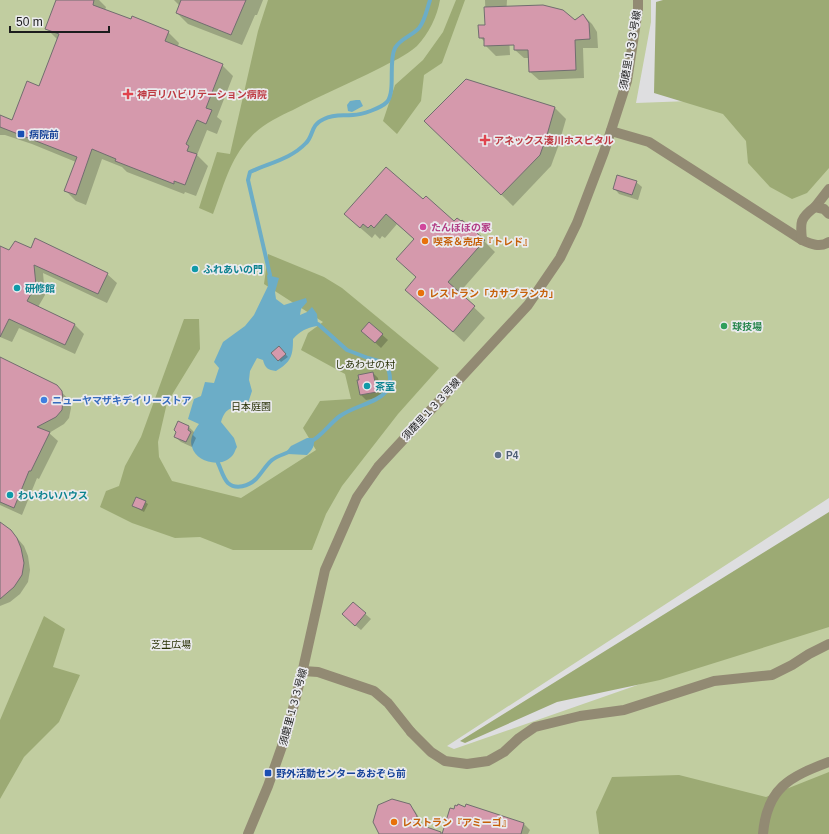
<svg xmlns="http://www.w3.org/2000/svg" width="829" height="834" viewBox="0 0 829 834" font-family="Helvetica,'Noto Sans JP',sans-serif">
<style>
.green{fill:#c1cda0}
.forest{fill:#9caa74}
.water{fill:#6cadc7}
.shadow{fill:#0003}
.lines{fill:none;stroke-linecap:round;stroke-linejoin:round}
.stream{stroke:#6cadc7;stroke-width:4}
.building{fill:#d599ac;stroke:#716e6f}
.minor{stroke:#928a73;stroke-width:10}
.tertiary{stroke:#928a73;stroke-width:10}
.health-dot{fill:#e0444e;stroke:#ebebee;stroke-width:1.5}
.transit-dot{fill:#1a4fb4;stroke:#ebebee;stroke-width:1.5}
.hotel-dot{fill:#d1479c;stroke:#ebebee;stroke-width:1.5}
.food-dot{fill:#e8710a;stroke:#ebebee;stroke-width:1.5}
.culture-dot{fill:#0f9aa8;stroke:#ebebee;stroke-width:1.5}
.leisure-dot{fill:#2e9e5b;stroke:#ebebee;stroke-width:1.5}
.shop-dot{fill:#3f7fe0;stroke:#ebebee;stroke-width:1.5}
.service-dot{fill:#5c6f8a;stroke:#ebebee;stroke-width:1.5}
.labels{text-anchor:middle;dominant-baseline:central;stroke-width:3.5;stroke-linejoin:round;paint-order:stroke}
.street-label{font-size:10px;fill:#1c1c1d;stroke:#ebebee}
.health-label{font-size:10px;font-weight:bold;fill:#be3a42;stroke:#ebebee;text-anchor:start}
.transit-label{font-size:10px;font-weight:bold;fill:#164399;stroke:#ebebee;text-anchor:start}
.hotel-label{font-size:10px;font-weight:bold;fill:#b23c85;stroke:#ebebee;text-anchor:start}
.food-label{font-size:10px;font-weight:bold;fill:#c56008;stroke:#ebebee;text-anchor:start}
.culture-label{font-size:10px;font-weight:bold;fill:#0d838f;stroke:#ebebee;text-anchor:start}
.leisure-label{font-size:10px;font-weight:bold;fill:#27864d;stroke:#ebebee;text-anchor:start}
.park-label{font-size:10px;fill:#283106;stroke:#ebebee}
.shop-label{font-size:10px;font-weight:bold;fill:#366cbe;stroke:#ebebee;text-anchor:start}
.service-label{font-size:10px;font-weight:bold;fill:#4e5e75;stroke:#ebebee;text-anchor:start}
</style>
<rect width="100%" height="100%" fill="#dedee0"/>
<polygon class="green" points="0,0 651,0 651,22 636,103 716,100 829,112 829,498 447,746 454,749 829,618 829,834 0,834"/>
<g class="forest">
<path d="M 268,0 L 440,0 C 437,17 429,33 417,46 C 406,56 391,62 378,69 C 350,83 321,95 293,110 C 278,117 261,125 250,138 C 230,158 223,188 213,214 L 199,208 L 217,152 L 230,154 L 258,31 Z"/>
<polygon points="456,0 465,0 442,63 424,75 421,101 397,134 383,121 395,85 423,60 443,32"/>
<polygon points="663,0 829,0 829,168 807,193 792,199 770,187 748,163 746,141 723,114 654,93 656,2"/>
<polygon points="268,254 324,277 342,288 439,368 398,414 342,486 326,514 312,550 233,550 200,537 175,538 132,523 100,507 106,491 119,486 125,466 141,437 184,319 199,319 200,349 167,403 158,442 159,457 172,481 241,498 316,450 303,428 320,401 351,399 345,374 301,350 308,333 323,322 264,284"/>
<polygon points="829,512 829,627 660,680 557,702 465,743 460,741"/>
<polygon points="44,616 65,629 53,667 80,675 59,722 24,757 0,799 0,720"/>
<polygon points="829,772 829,834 599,834 596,812 612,777 679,775 766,797"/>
</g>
<g class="water">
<polygon points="356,100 360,100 363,106 352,112 348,111 347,105 350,101"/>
<path d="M 267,275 L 279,278 L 275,292 L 276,299 L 284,305 L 306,298 L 307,302 L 301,309 L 300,315 L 307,312 L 312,307 L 317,314 L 318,324 L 317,326 C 306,328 300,331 293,339 C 293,356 291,362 276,371 C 268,370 265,368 263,360 L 257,358 L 250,371 L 249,380 L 252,391 L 247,406 C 232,408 226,406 221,422 L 234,438 L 237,447 C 235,450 234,455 231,457 C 220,468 196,462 192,447 C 189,439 194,431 199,424 L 188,419 L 194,399 L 201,396 L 205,382 L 214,383 L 219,368 L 214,362 L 223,342 L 245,326 L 254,315 L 268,286 Z"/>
<path d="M 307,438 L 313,438 C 316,445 312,450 307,455 L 288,454 L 287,451 L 291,446 Z"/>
</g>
<g class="shadow">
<polygon points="57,0 99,0 106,7 105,10 168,32 179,43 178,46 222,65 233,76 217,117 222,121 217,134 207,130 197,155 208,166 196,196 185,192 184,194 127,172 122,167 102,159 86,205 76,201 65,190 76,162 32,144 5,135 0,135 0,116 12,121 40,87 57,39 47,29"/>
<polygon points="174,0 263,0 257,15 255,15 242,45 188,24 177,13 180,6"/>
<polygon points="485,0 507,0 506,16 508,18 510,55 496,56 485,45 485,42 480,37 486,26"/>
<polygon points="583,15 592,24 597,32 598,48 583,48 584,78 539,80 530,72 530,58 524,58 515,50"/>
<polygon points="555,108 566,119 558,147 551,166 513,206 436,132"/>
<polygon points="636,182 642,187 638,200 619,194 614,188"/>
<polygon points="423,200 454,222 484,241 495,252 459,293 485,318 464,342 406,290 417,277 414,239 397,224 385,238 382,236 380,239 375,234 372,238 357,225"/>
<polygon points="0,247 10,251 31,249 107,274 117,283 107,303 43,273 45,295 38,307 74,324 84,334 75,354 19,328 12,342 0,337"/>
<polygon points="369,323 388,340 381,348 368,336"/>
<polygon points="279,347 288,357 281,362 273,353"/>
<polygon points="0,358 56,386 69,400 71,408 69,418 64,424 49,433 58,441 39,479 37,478 22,515 0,505"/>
<polygon points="373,373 378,378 382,397 366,400 361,395"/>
<polygon points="178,422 189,427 194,432 193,435 196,438 192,447 181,442 175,437"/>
<polygon points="145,502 148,504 144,512 133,506"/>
<polygon points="0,524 11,531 24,546 28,556 30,570 28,582 20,594 10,602 0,606"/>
<polygon points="353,603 371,619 361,630 349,620"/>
<polygon points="409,805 415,811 422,823 421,826 443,834 455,810 466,808 467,805 524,824 530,830 528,834 381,834"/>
</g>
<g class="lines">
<g class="stream">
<path d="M 270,275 L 248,180 L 250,172 C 269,163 291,159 306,143 C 314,135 310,125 324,119 C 334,114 342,116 353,115 C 362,115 381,108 387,102 C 396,91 388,61 395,48 C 401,38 412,36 419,28 C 425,21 427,9 430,0"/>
<path d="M 310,442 C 321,437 330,423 340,416 C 363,400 403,402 386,363 L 368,358 L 347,350 L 318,324"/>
<path d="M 218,463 C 221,469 223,478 228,483 C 236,490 249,486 256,479 C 262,473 265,466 272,460 C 277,456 285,454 291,451"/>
</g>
</g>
<g class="building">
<polygon points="56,0 94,0 93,5 131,19 132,16 169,31 165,41 223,64 206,108 212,110 206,124 197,120 186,144 189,146 187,151 197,154 185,185 174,181 174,184 115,161 116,159 92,149 76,195 64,191 77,157 0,127 0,115 12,120 27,81 39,86 59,34 45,29"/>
<polygon points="181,0 246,0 231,35 176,13"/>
<polygon points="543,5 563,10 575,20 583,14 589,23 590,39 575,40 576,70 529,72 528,50 514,50 514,45 484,46 484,38 479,38 478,25 485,25 484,7"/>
<polygon points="466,79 555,107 547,135 540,155 501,195 424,121"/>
<polygon points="386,167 423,199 426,196 454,221 457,218 461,221 462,220 485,240 448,282 475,306 453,332 405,290 416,277 396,259 414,239 386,214 374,228 371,225 368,228 363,224 360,228 344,214"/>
<polygon points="617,175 637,181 632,195 613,189"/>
<polygon points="35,238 108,273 98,294 34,265 36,285 27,301 75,324 65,345 9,319 0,337 0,246 9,250 15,241 31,248"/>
<polygon points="369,322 383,334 375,343 361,331"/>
<polygon points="279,346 286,354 278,361 271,353"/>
<polygon points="0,357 57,385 62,391 63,400 62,410 56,417 37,427 50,432 31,471 29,471 14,508 0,502"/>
<polygon points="373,372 377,392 360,395 357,380 359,380 358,375"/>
<polygon points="178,421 189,426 188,430 191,432 186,442 174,437 176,432 174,430"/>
<polygon points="136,497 146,501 142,510 132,506"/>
<polygon points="0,522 11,530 17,538 21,548 24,563 22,575 14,587 0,599"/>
<polygon points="353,602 366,613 355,626 342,614"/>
<polygon points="392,799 410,804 417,816 415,823 441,832 441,834 379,834 373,822 378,805"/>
<polygon points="458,804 465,807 466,804 524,823 521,834 442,834 450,808 454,809 455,805 457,806"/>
</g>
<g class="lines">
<g class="minor">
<path d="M 611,131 L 649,142 L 802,240 C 811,244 820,248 829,242"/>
<polyline points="815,207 829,189"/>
<path d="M 802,240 C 800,222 800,218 815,207 L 824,209 L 829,214"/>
<polyline points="411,732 431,752 445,761 467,764 488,761 504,752 519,738 535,727 580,716 624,710 714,681 772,675 792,665 809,654 829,644"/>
<path d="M 763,834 C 767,788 789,777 829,762"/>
</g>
<g class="tertiary">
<polyline points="303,671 318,672 374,691 388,703 411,732"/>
<polyline points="248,834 268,786 287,732 303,669 325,570 357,497 378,467 528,305 560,258 577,223 604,152 627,81 638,9 638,0"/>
</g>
</g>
<g class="health-dot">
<path d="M126 88h4v4h4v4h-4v4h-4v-4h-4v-4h4z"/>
<path d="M483 134h4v4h4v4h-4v4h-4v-4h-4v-4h4z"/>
</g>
<g class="transit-dot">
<rect x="17" y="130" width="8" height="8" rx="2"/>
<rect x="264" y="769" width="8" height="8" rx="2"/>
</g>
<circle class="hotel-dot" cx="423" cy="227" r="4"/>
<g class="food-dot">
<circle cx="425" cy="241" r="4"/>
<circle cx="421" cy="293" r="4"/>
<circle cx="394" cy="822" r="4"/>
</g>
<g class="culture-dot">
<circle cx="195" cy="269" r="4"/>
<circle cx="17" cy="288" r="4"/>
<circle cx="367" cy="386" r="4"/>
<circle cx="10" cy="495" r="4"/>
</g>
<circle class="leisure-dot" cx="724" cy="326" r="4"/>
<circle class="shop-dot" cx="44" cy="400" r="4"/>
<circle class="service-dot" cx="498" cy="455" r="4"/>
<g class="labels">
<g class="street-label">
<text transform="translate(630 50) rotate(-80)">須磨里１３３号線</text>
<text transform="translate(431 409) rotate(-47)">須磨里１３３号線</text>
<text transform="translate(293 707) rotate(-75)">須磨里１３３号線</text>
</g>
<g class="health-label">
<text x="137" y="94">神戸リハビリテーション病院</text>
<text x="494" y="140">アネックス湊川ホスピタル</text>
</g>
<g class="transit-label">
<text x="29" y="134">病院前</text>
<text x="276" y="773">野外活動センターあおぞら前</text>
</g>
<g class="hotel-label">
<text x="431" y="227">たんぽぽの家</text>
</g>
<g class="food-label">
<text x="433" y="241">喫茶＆売店『トレド』</text>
<text x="429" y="293">レストラン「カサブランカ」</text>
<text x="402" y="822">レストラン『アミーゴ』</text>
</g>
<g class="culture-label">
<text x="203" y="269">ふれあいの門</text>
<text x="25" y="288">研修館</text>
<text x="375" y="386">茶室</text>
<text x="18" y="495">わいわいハウス</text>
</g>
<g class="leisure-label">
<text x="732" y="326">球技場</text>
</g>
<g class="park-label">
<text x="365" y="364">しあわせの村</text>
<text x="251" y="406">日本庭園</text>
<text x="171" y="644">芝生広場</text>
</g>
<g class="shop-label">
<text x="52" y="400">ニューヤマザキデイリーストア</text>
</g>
<g class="service-label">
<text x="506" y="455">P4</text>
</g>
</g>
<path d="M10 26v6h99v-6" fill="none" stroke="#1c1c1d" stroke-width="2"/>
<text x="16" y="26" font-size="12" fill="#1c1c1d" stroke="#ebebee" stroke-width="3" paint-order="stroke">50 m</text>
</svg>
